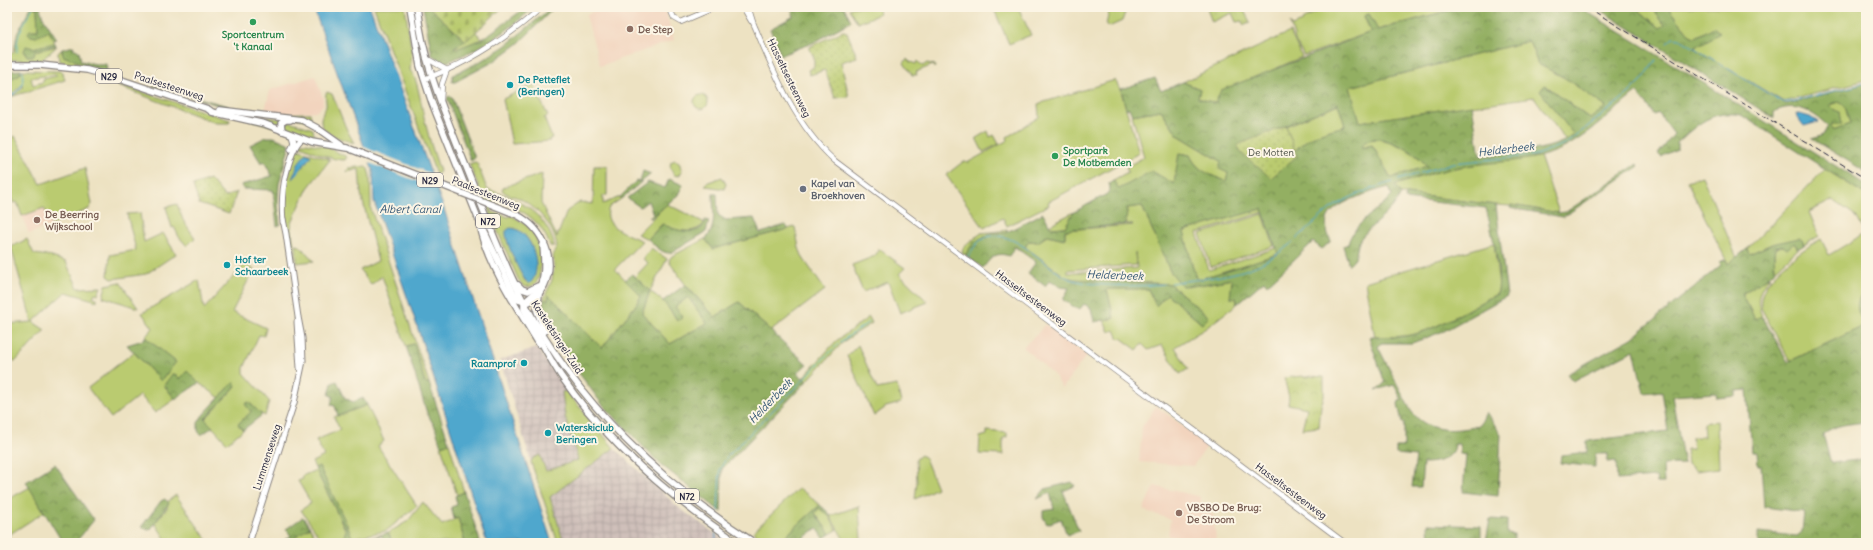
<svg xmlns="http://www.w3.org/2000/svg" width="1873" height="550" viewBox="0 0 1873 550" font-family="Delius,sans-serif">
<style>
.built{fill:#f2d4be}
.industrial{fill:url(#industrial-grid)}
.grass{fill:#bacb6f;stroke:#6e7655;fill-rule:evenodd}
.forest{fill:url(#forest-crowns);stroke:#5a684e;fill-rule:evenodd}
.cemetery{fill:url(#cemetery-stones);stroke:#6e7655}
.park{fill:url(#park-crowns);stroke:#6e7655}
.garden{fill:url(#garden-dots);stroke:#6e7655}
.water{fill:#50a7cd;stroke:#396484}
.pier{fill:#ede2c2}
.lines{fill:none;stroke-linecap:round;stroke-linejoin:round}
.stream{stroke:#50a7cd;stroke-width:1}
.tertiary-casing{stroke:#88827e;stroke-width:6}
.secondary-casing{stroke:#88827e;stroke-width:7}
.primary-casing{stroke:#88827e;stroke-width:8}
.tertiary{stroke:#fff;stroke-width:4.5}
.secondary{stroke:#fff;stroke-width:5}
.primary{stroke:#fff;stroke-width:5.5}
.rail{stroke:#22223b;stroke-width:1;stroke-dasharray:6 3;stroke-linecap:butt}
.primary-bridge-casing{stroke:#88827e;stroke-width:8;stroke-linecap:butt}
.primary-bridge{stroke:#fff;stroke-width:5.5}
.leisure-dot{fill:#2e9e5b;stroke:#fcf5e5;stroke-width:1.5}
.education-dot{fill:#8d6e63;stroke:#fcf5e5;stroke-width:1.5}
.culture-dot{fill:#0f9aa8;stroke:#fcf5e5;stroke-width:1.5}
.worship-dot{fill:#6b7280;stroke:#fcf5e5;stroke-width:1.5}
.labels{text-anchor:middle;dominant-baseline:central;stroke-width:4;stroke-linejoin:round;paint-order:stroke}
.shield{fill:#fcf5e5;stroke:#63616e;stroke-width:1}
.shield-label{font-size:9px;font-weight:bold;fill:#22223b}
.education-label{font-size:10px;font-weight:bold;fill:#785e54;stroke:#fcf5e5;text-anchor:start}
.leisure-label{font-size:10px;font-weight:bold;fill:#27864d;stroke:#fcf5e5}
.street-label{font-size:10px;fill:#22223b;stroke:#fcf5e5}
.culture-label{font-size:10px;font-weight:bold;fill:#0d838f;stroke:#fcf5e5;text-anchor:start}
.park-label{font-size:10px;fill:#50554b;stroke:#fcf5e5}
.worship-label{font-size:10px;font-weight:bold;fill:#5b616d;stroke:#fcf5e5;text-anchor:start}
.water-label{font-size:11px;font-style:italic;fill:#345775;stroke:#fcf5e5}
</style>
<defs>
<pattern id="industrial-grid" width="8" height="8" patternUnits="userSpaceOnUse"><rect width="8" height="8" fill="#cfc0ba"/><path d="M0 4h8M4 0v8" fill="none" stroke="#b1a5a1"/></pattern>
<pattern id="forest-crowns" width="20" height="18" patternUnits="userSpaceOnUse"><rect width="20" height="18" fill="#93af62"/><path d="M2 6a3 3 0 1 1 6 0M12 15a3 3 0 1 1 6 0" fill="none" stroke="#788e52"/></pattern>
<pattern id="cemetery-stones" width="16" height="16" patternUnits="userSpaceOnUse"><rect width="16" height="16" fill="#bacb6f"/><path d="M2 7V4a2 2 0 0 1 4 0v3zM10 15v-3a2 2 0 0 1 4 0v3z" fill="#a0ae61"/></pattern>
<pattern id="park-crowns" width="20" height="18" patternUnits="userSpaceOnUse"><rect width="20" height="18" fill="#bacb6f"/><path d="M2 6a3 3 0 1 1 6 0M12 15a3 3 0 1 1 6 0" fill="none" stroke="#a0ae61"/></pattern>
<pattern id="garden-dots" width="8" height="8" patternUnits="userSpaceOnUse"><rect width="8" height="8" fill="#bacb6f"/><path d="M2 2h.1M6 6h.1" fill="none" stroke="#a0ae61" stroke-width="1.8" stroke-linecap="round"/></pattern>
</defs>
<rect width="100%" height="100%" fill="#fcf5e5"/>
<filter id="ink" filterUnits="userSpaceOnUse"><feTurbulence type="fractalNoise" baseFrequency=".025" numOctaves="2"/><feDisplacementMap in="SourceGraphic" scale="8" xChannelSelector="R" yChannelSelector="G"/><feConvolveMatrix kernelMatrix="1 2 1 2 8 2 1 2 1" color-interpolation-filters="sRGB"/></filter>
<filter id="wash" filterUnits="userSpaceOnUse"><feTurbulence type="fractalNoise" baseFrequency=".012" numOctaves="4" result="noise"/><feDisplacementMap in="SourceGraphic" scale="16" xChannelSelector="R" yChannelSelector="G"/><feGaussianBlur stdDeviation="0.9" result="paint"/><feColorMatrix in="noise" values="0 0 0 0 0 0 0 0 0 0 0 0 0 0 0 0 0 1.4 0 .05"/><feComposite in="paint" operator="in"/></filter>
<g filter="url(#wash)">
<rect width="100%" height="100%" fill="#ede2c2"/>
<g class="built">
<polygon points="601,7 664,7 674,40 600,66 586,15"/>
<polygon points="315,76 323,98 323,105 317,111 264,114 270,90"/>
<polygon points="44,208 52,225 29,234 22,216"/>
<polygon points="1045,324 1087,355 1062,388 1055,376 1023,347 1037,334"/>
<polygon points="1156,406 1208,445 1193,466 1139,462 1142,427"/>
<polygon points="1154,486 1201,497 1200,512 1213,514 1216,539 1198,540 1168,536 1170,519 1143,510"/>
</g>
<g class="industrial">
<polygon points="537,348 567,392 562,392 565,416 578,460 545,471 533,458 531,462 500,360"/>
<polygon points="614,448 678,507 727,542 564,543 550,497"/>
</g>
<g class="grass">
<polygon points="31,7 37,8 38,30 36,37 49,31 55,43 33,48 26,47 35,51 57,46 42,60 7,60 7,53 14,52 17,34"/>
<path d="M 374,7 L 405,7 L 412,53 L 410,70 C 417,79 418,90 421,102 C 425,125 432,149 440,171 L 438,174 L 436,174 Z"/>
<polygon points="853,7 877,7 879,13 875,16 858,23 849,9"/>
<polygon points="993,7 1018,7 1031,35 1009,44"/>
<polygon points="1110,7 1127,7 1122,21 1109,27 1106,25"/>
<polygon points="1325,7 1461,7 1377,30 1369,14 1364,16 1371,32 1304,56 1296,43 1290,23 1292,26 1303,22 1302,20"/>
<polygon points="1635,7 1651,7 1665,25 1663,27 1660,28"/>
<polygon points="1667,7 1866,7 1866,80 1784,102 1694,48 1719,33 1714,27 1696,37 1691,36"/>
<polygon points="476,32 482,39 456,50 454,48"/>
<polygon points="1290,32 1302,57 1270,71 1215,103 1198,98 1200,89 1183,82"/>
<polygon points="1529,41 1538,64 1565,78 1606,107 1590,119 1545,85 1541,91 1575,135 1566,141 1534,97 1360,122 1350,87"/>
<polygon points="62,49 62,53 95,68 59,61 58,53"/>
<polygon points="907,59 910,62 916,64 917,61 923,66 927,63 935,65 935,67 934,68 933,65 916,72 917,75 912,75 904,63"/>
<path d="M 21,70 L 60,71 L 63,73 L 65,80 L 7,98 L 14,95 L 23,87 L 22,85 L 12,94 L 7,96 L 7,81 L 20,74 ZM 56,74 L 56,76 L 43,79 L 43,82 L 33,85 L 31,78 Z"/>
<polygon points="1115,80 1121,91 1139,153 1048,202 1049,205 1007,226 1003,218 984,228 946,175 964,161 967,163 1008,140 1007,137 1039,117 1038,104"/>
<polygon points="118,84 230,120 229,123 216,123 118,86"/>
<polygon points="533,84 548,116 544,118 552,138 549,139 550,141 512,144 503,99"/>
<path d="M 327,92 L 332,94 L 347,130 L 354,143 C 343,139 320,135 321,119 C 322,114 324,111 326,107 C 327,102 324,96 327,92 Z"/>
<circle cx="701" cy="102" r="7"/>
<polygon points="1839,102 1845,106 1850,124 1833,130 1831,126 1832,124 1842,123 1830,105"/>
<path d="M 1338,104 L 1346,126 C 1326,131 1308,135 1295,151 L 1286,126 Z"/>
<path d="M 1161,110 L 1178,135 L 1221,161 L 1228,173 L 1226,181 C 1210,176 1197,171 1190,155 L 1180,153 L 1174,184 L 1118,190 L 1113,180 L 1128,172 L 1126,167 L 1144,157 L 1132,115 Z"/>
<polygon points="310,113 311,118 307,120 272,114"/>
<polygon points="242,115 282,119 279,123 278,128 241,117"/>
<polygon points="289,121 313,129 314,135 309,137 287,130 285,126"/>
<polygon points="988,131 990,137 994,135 999,144 983,152 976,138"/>
<polygon points="15,136 41,184 85,168 92,204 89,209 52,225 44,208 22,216 17,202 13,203 12,199 7,201 7,141"/>
<path d="M 1381,139 C 1399,144 1415,152 1427,166 L 1391,178 L 1372,145 L 1361,148 C 1364,139 1372,139 1381,139 Z"/>
<path d="M 301,143 L 306,143 L 330,147 L 329,148 L 347,157 L 345,160 C 330,160 313,151 299,145 Z"/>
<path d="M 297,149 L 329,159 L 329,161 L 308,188 L 292,222 C 290,232 298,258 293,264 L 284,209 L 286,182 L 295,150 Z"/>
<polygon points="1540,156 1559,213 1511,205 1511,206 1496,205 1406,194 1401,194 1395,185 1426,175 1456,167"/>
<polygon points="675,160 679,162 682,171 679,176 674,175 670,166 671,162"/>
<path d="M 475,162 L 477,163 L 487,189 L 498,193 L 491,212 L 509,217 L 510,215 C 519,220 528,224 534,234 C 541,245 548,293 523,286 L 518,279 L 469,164 ZM 514,228 C 530,235 534,249 536,265 L 525,281 L 506,238 Z"/>
<polygon points="366,166 368,169 370,176 371,209 429,383 425,384 414,344 406,346 382,276 371,285 360,270 378,261 361,194 359,169 347,172 349,168"/>
<path d="M 594,166 L 607,166 L 607,195 L 603,196 L 603,204 L 620,197 L 621,199 L 609,207 C 601,228 629,234 642,241 L 615,269 L 641,296 L 635,306 L 602,348 L 549,296 L 547,301 L 544,298 L 552,280 L 554,267 L 553,254 L 557,247 C 554,225 537,208 519,198 C 513,196 506,195 502,190 L 504,187 L 542,174 L 541,203 L 557,237 L 567,211 L 580,202 L 593,204 Z"/>
<path d="M 1825,169 L 1866,195 L 1864,207 L 1866,208 L 1866,289 L 1859,298 L 1864,326 L 1790,361 L 1761,308 C 1756,280 1800,251 1821,239 L 1829,255 L 1865,233 L 1856,216 L 1833,200 L 1809,212 L 1819,236 L 1804,245 L 1802,240 L 1772,244 L 1749,254 L 1747,249 Z"/>
<polygon points="1702,176 1737,258 1728,264 1687,181"/>
<polygon points="722,177 726,184 724,189 706,186 706,183"/>
<path d="M 499,193 C 520,201 538,211 549,231 C 551,236 554,241 554,246 L 550,246 C 544,227 531,215 513,207 L 514,205 L 498,199 Z"/>
<polygon points="177,204 183,220 195,238 187,246 179,237 174,227 172,228 166,207"/>
<path d="M 667,204 L 705,223 C 693,236 676,231 662,224 L 648,239 L 637,234 Z"/>
<path d="M 1142,206 L 1170,271 L 1182,285 L 1199,285 L 1232,279 L 1231,298 L 1236,297 L 1237,304 L 1206,328 L 1175,347 L 1188,369 L 1180,374 L 1162,345 L 1148,350 L 1142,344 L 1137,350 L 1121,338 L 1119,339 L 1115,330 L 1109,332 L 1104,320 L 1114,318 L 1106,289 L 1148,289 L 1156,306 L 1167,294 L 1202,324 L 1209,317 L 1170,284 L 1075,280 L 1066,277 L 1025,247 L 1029,241 L 1038,242 L 1048,235 L 1065,239 L 1065,230 L 1133,225 L 1126,224 L 1127,208 ZM 1135,253 L 1137,268 L 1068,273 L 1068,270 L 1136,265 Z"/>
<polygon points="1263,208 1264,212 1197,233 1209,270 1276,248 1278,254 1197,280 1192,265 1184,231"/>
<polygon points="1074,212 1065,227 1050,228 1049,225"/>
<polygon points="140,213 144,242 163,233 176,254 146,274 112,279 108,276 110,255 136,250 127,214"/>
<polygon points="1263,214 1274,246 1211,267 1200,234"/>
<polygon points="795,227 799,248 803,258 825,290 771,331 739,302 715,317 685,284 670,263 669,260 672,256 705,239 713,249"/>
<path d="M 1008,230 L 1005,233 C 984,233 977,239 965,255 L 962,253 L 963,248 L 981,233 Z"/>
<polygon points="27,239 34,254 49,256 66,262 78,288 101,287 98,294 95,293 93,297 97,298 97,301 66,292 61,296 33,322 45,330 15,362 7,353 7,324 32,322 11,247"/>
<path d="M 1494,243 L 1499,287 L 1497,294 C 1470,307 1444,326 1415,334 C 1402,337 1389,337 1375,337 L 1365,282 Z"/>
<polygon points="1794,243 1798,249 1775,270 1774,254 1775,248"/>
<polygon points="296,245 300,246 314,261 297,263"/>
<polygon points="651,248 667,259 650,291 663,301 678,321 675,307 688,297 707,323 670,344 642,313 650,291 635,277 648,263 643,259"/>
<polygon points="879,249 905,268 899,274 928,302 900,313 888,282 863,292 852,265 875,256"/>
<polygon points="246,263 254,269 232,312 266,328 264,336 259,335 244,368 244,373 269,401 265,416 255,410 249,402 252,412 238,424 243,430 227,443 205,419 236,386 233,383 220,398 199,383 187,371 180,379 164,385 175,399 155,413 140,395 111,418 88,388 134,352 161,381 175,362 145,337 153,328 142,313 199,280 204,309"/>
<path d="M 1770,277 C 1759,290 1755,300 1762,316 L 1755,320 L 1742,294 L 1762,280 Z"/>
<polygon points="120,282 138,308 103,297 106,285"/>
<polygon points="869,317 872,323 844,341 807,381 803,378 836,341"/>
<polygon points="858,345 877,389 897,385 901,403 886,407 874,416 847,356"/>
<polygon points="564,391 567,392 614,448 550,497 564,543 558,543 531,462 533,458 540,455 546,471 578,460 565,416 562,392"/>
<polygon points="367,405 384,441 378,446 417,506 386,531 352,538 319,467 315,468 312,462 324,456 316,440 340,430 334,417"/>
<polygon points="1717,421 1719,468 1696,471 1688,464 1686,449 1693,449 1692,437 1704,437 1703,423"/>
<polygon points="987,431 1007,433 1007,437 1003,438 1003,455 979,454 980,437 987,435"/>
<polygon points="449,443 464,492 457,495 441,446"/>
<polygon points="921,455 925,458 937,488 915,499 917,482 916,459"/>
<polygon points="316,470 346,531 343,539 339,543 324,543 301,510 311,503 298,481 303,479 302,476"/>
<polygon points="30,487 44,512 7,536 7,500"/>
<polygon points="799,488 820,505 778,543 769,543 753,532"/>
<polygon points="176,495 209,543 168,543 155,523 167,508 168,501"/>
<polygon points="423,502 442,525 458,518 465,543 393,543 388,533 408,521"/>
<polygon points="859,506 861,541 846,543 830,516"/>
<polygon points="819,508 829,516 837,530 830,534 815,513"/>
<polygon points="310,527 319,543 290,543 296,539 294,537"/>
</g>
<g class="forest">
<polygon points="35,7 42,7 40,8 43,17 57,39 54,40 49,31 36,37 31,36 28,33 30,30 38,30 37,9"/>
<path d="M 423,7 L 429,7 L 466,41 L 454,47 L 456,49 L 482,39 L 524,9 L 534,7 C 505,34 481,49 444,63 L 432,55 Z"/>
<polygon points="552,7 554,8 519,43 493,62 455,82 452,82 453,75 479,62 505,46"/>
<polygon points="790,7 844,7 851,21 815,42 781,55 770,29 794,16"/>
<path d="M 1461,7 L 1579,7 L 1718,92 L 1866,185 L 1866,195 L 1741,115 C 1713,109 1696,125 1677,143 L 1677,149 L 1661,157 L 1658,154 L 1674,134 L 1658,113 L 1655,115 L 1637,92 C 1614,110 1585,139 1559,150 C 1535,161 1507,161 1481,164 C 1452,167 1424,175 1395,185 L 1401,194 C 1392,213 1374,222 1361,238 C 1355,246 1359,258 1349,265 L 1343,246 L 1348,244 C 1353,224 1377,211 1392,196 L 1389,187 C 1374,191 1330,203 1327,220 C 1325,227 1328,235 1331,241 L 1322,249 L 1313,242 L 1267,285 L 1264,281 L 1237,304 L 1236,298 L 1230,298 L 1232,279 L 1199,285 L 1182,286 L 1170,271 L 1142,206 L 1127,208 L 1126,224 L 1065,230 L 1065,239 L 1048,235 L 1038,242 L 1029,241 L 1025,247 L 1066,277 L 1075,279 L 1170,284 L 1209,317 L 1202,324 L 1167,294 L 1156,306 L 1148,289 L 1107,289 L 1114,318 L 1094,322 L 1091,308 L 1084,304 L 1079,310 L 1063,300 L 1069,288 L 1060,287 L 1050,280 L 1045,286 L 1028,273 L 1036,262 L 1015,247 L 1009,256 C 995,251 990,259 983,268 L 965,255 L 974,242 L 991,233 L 1005,233 L 1043,213 L 1051,228 L 1065,227 L 1074,212 L 1107,194 L 1110,189 L 1109,183 L 1113,180 L 1119,189 L 1152,171 L 1174,184 L 1179,153 L 1190,155 C 1197,171 1210,175 1226,181 L 1228,173 L 1219,169 L 1221,161 L 1178,135 L 1161,110 L 1132,115 L 1129,108 L 1126,109 L 1121,89 L 1155,78 L 1161,91 L 1183,82 L 1200,89 L 1198,98 L 1215,103 L 1221,90 L 1371,32 L 1364,16 L 1369,14 L 1378,30 ZM 1529,41 L 1538,64 L 1565,78 L 1606,107 L 1590,119 L 1545,85 L 1540,91 L 1574,135 C 1552,152 1508,153 1480,156 L 1472,105 L 1360,122 L 1350,87 ZM 1338,104 L 1345,126 C 1326,131 1308,135 1295,151 L 1297,156 L 1237,146 ZM 1381,139 C 1399,144 1415,151 1427,166 L 1391,178 L 1372,145 L 1361,148 C 1364,139 1373,139 1381,139 ZM 1262,209 L 1278,254 L 1197,280 L 1192,265 L 1184,231 Z"/>
<path d="M 1595,7 L 1635,7 L 1660,28 L 1665,25 L 1651,7 L 1667,7 L 1691,36 L 1696,37 L 1714,27 L 1720,33 L 1694,48 L 1786,104 L 1866,83 L 1866,172 L 1812,139 L 1823,135 L 1828,126 C 1812,111 1795,101 1774,112 L 1774,118 ZM 1839,102 L 1845,106 L 1850,124 L 1833,130 L 1831,126 L 1832,124 L 1842,124 L 1840,112 L 1834,109 L 1830,105 Z"/>
<polygon points="55,43 56,45 35,51 34,56 27,56 24,51 26,46 33,48"/>
<polygon points="74,46 73,48 79,51 81,61 101,65 106,64 107,70 95,68 63,56 62,49"/>
<polygon points="21,70 20,74 7,81 7,71"/>
<polygon points="153,85 228,106 228,108 153,86"/>
<polygon points="449,96 452,98 475,158 471,161 447,98"/>
<polygon points="266,137 274,137 290,144 279,184 278,202 280,225 277,226 273,190 243,189 241,185 272,176 264,161 261,163 250,145"/>
<polygon points="1637,164 1639,166 1563,217 1510,208 1511,205 1559,213 1566,212"/>
<polygon points="643,171 651,174 621,199 620,197 636,181 640,182"/>
<polygon points="669,179 683,185 678,195 651,218 649,217 653,214 648,201 640,207 627,198 648,182 665,188"/>
<path d="M 713,194 L 717,194 L 718,215 L 726,220 L 754,218 L 760,233 C 771,231 777,226 786,225 L 788,229 L 713,249 L 705,239 C 717,229 713,209 713,194 Z"/>
<path d="M 1406,194 L 1496,205 L 1507,296 L 1444,331 L 1412,343 L 1381,343 L 1378,347 L 1411,411 C 1424,428 1441,431 1461,429 C 1468,428 1476,428 1481,423 L 1486,412 L 1501,434 L 1498,496 L 1463,492 L 1466,455 L 1460,454 L 1460,444 L 1455,444 C 1454,460 1435,463 1423,463 L 1421,487 L 1412,487 L 1416,456 L 1396,454 L 1396,447 L 1404,447 L 1404,422 L 1402,422 L 1398,404 L 1399,401 L 1402,400 L 1394,385 L 1376,390 L 1385,383 L 1369,337 C 1385,337 1401,338 1416,334 C 1445,325 1470,307 1497,294 C 1503,275 1491,229 1486,208 L 1405,199 Z"/>
<path d="M 705,220 L 709,221 L 706,232 L 671,253 C 662,254 654,245 648,239 L 663,224 C 673,230 702,239 705,220 Z"/>
<path d="M 1799,238 L 1802,240 L 1804,245 L 1798,249 L 1794,243 L 1787,249 L 1783,246 L 1775,248 L 1774,254 L 1775,270 C 1767,280 1753,286 1742,294 L 1755,319 L 1762,316 L 1788,362 L 1864,326 C 1857,310 1853,305 1866,289 L 1866,422 C 1851,424 1835,424 1823,434 L 1831,463 L 1866,459 L 1866,543 L 1758,543 L 1758,532 L 1797,536 L 1802,532 L 1804,512 L 1764,507 L 1761,465 L 1758,465 L 1757,452 L 1752,452 L 1747,390 L 1736,391 L 1736,396 L 1717,398 L 1716,393 L 1672,396 L 1684,464 L 1663,465 L 1664,483 L 1657,483 L 1656,477 L 1617,480 L 1616,461 L 1607,462 L 1607,454 L 1595,454 L 1595,467 L 1560,463 L 1561,455 L 1587,452 L 1587,441 L 1668,431 L 1662,391 L 1644,393 L 1634,350 L 1573,381 L 1567,374 L 1632,338 L 1721,265 L 1720,262 L 1726,259 L 1728,264 L 1747,249 L 1749,254 L 1772,244 Z"/>
<polygon points="632,274 650,291 642,313 670,344 707,323 688,297 675,307 683,317 678,321 663,301 685,285 715,317 739,302 807,364 797,373 807,381 722,469 721,512 659,463 602,404 555,341 542,315 544,298 547,301 549,295 602,348 635,306 641,296 625,280"/>
<polygon points="145,337 176,362 161,381 127,345 143,340"/>
<polygon points="414,344 425,383 429,383 449,443 441,446 435,427 427,413 406,346"/>
<polygon points="187,371 199,383 175,399 164,385 173,373 180,379"/>
<polygon points="337,381 345,398 353,402 363,398 367,405 338,416 335,406 331,405 333,396 329,395 332,383"/>
<polygon points="234,382 236,386 205,419 213,427 201,435 198,431 198,423 202,416"/>
<polygon points="249,402 262,415 243,430 238,424 251,412 245,404"/>
<polygon points="55,464 94,520 75,543 63,543 26,482"/>
<polygon points="319,466 349,529 352,538 344,543 339,543 343,539 346,530 315,468"/>
<polygon points="1072,482 1075,486 1063,491 1079,531 1067,535 1061,519 1047,524 1043,517 1043,511 1054,509 1050,493 1037,499 1045,489"/>
<polygon points="464,492 479,538 480,543 465,543 458,518 454,519 451,507 457,505 455,496"/>
<polygon points="165,499 169,503 150,530 143,528 142,526 161,501"/>
<polygon points="820,505 831,515 829,516 819,508 815,513 830,534 824,538 817,528 802,539 806,543 778,543"/>
<polygon points="303,517 310,527 295,537 296,539 290,543 286,543 284,541 291,536 286,529"/>
<polygon points="1490,519 1507,520 1507,533 1514,534 1514,542 1534,543 1429,543 1428,524 1481,526 1481,540 1486,541"/>
<polygon points="388,533 393,543 386,543 382,536 359,543 351,543"/>
</g>
<polygon class="cemetery" points="429,7 503,7 466,41"/>
<g class="park">
<polygon points="1212,7 1242,7 1250,22 1243,25 1242,21 1236,22 1232,13 1212,22 1207,9"/>
<polygon points="1303,376 1303,377 1309,377 1309,376 1324,377 1324,397 1321,405 1319,427 1302,429 1307,408 1288,404 1289,397 1284,378"/>
</g>
<g class="garden">
<polygon points="843,31 847,32 857,57 841,62 849,97 835,98 825,70 810,75 808,70 814,67 814,58 809,47"/>
<polygon points="1286,126 1297,156 1271,178 1241,153 1237,145"/>
<polygon points="210,179 225,197 237,192 229,214 199,204 193,185"/>
</g>
<g class="water">
<polygon points="313,7 370,7 443,206 552,543 487,543 415,320 374,201 373,171"/>
<polygon points="1796,113 1810,117 1818,122 1804,126 1797,117"/>
<polygon points="306,153 311,156 293,179 292,179 299,162"/>
<path d="M 510,228 C 532,228 545,273 529,284 C 522,280 504,240 506,231 Z"/>
</g>
<polygon class="pier" points="361,146 434,175 440,190 367,162"/>
<g class="lines">
<g class="stream">
<polyline points="1667,43 1673,38 1680,39 1782,102 1791,102 1866,83"/>
<path d="M 17,52 C 15,35 25,22 33,7"/>
<path d="M 7,97 C 21,92 25,84 22,70"/>
<polyline points="1398,180 1453,163 1536,155 1567,143 1628,94 1643,79 1656,60"/>
<path d="M 968,257 C 971,252 976,243 981,240 C 1008,222 1044,266 1066,277 C 1084,287 1143,287 1164,284"/>
<path d="M 1171,283 C 1203,278 1238,277 1266,261 C 1290,248 1309,226 1330,209 C 1349,196 1371,189 1392,182"/>
<polyline points="718,511 720,469 727,457 840,342 869,322"/>
<polyline points="715,543 716,533"/>
</g>
</g>
</g>
<g filter="url(#ink)">
<g class="lines">
<g class="tertiary-casing">
<g id="tertiary">
<polyline points="669,7 674,18 681,22 716,7"/>
<polyline points="743,7 751,21"/>
<path d="M 748,7 C 751,14 752,21 755,27 C 775,75 796,126 835,161 L 1345,543"/>
<polyline points="426,58 447,70"/>
<path d="M 424,79 C 468,64 507,38 542,7"/>
<polyline points="441,100 442,84 447,70"/>
</g>
</g>
<g class="secondary-casing">
<g id="secondary">
<polyline points="291,149 294,142 292,135"/>
<path d="M 283,222 C 281,198 283,180 291,157 C 294,150 296,143 302,139"/>
<polyline points="297,322 300,368"/>
<polyline points="249,543 294,403 303,361 302,338 298,317 286,234 283,219"/>
</g>
</g>
<g class="primary-casing">
<g id="primary">
<path d="M 410,7 L 420,66 L 432,103 L 478,218 L 513,292 L 518,300 L 527,303 C 535,300 540,293 544,286 C 558,256 540,223 510,212"/>
<path d="M 417,7 C 423,65 446,116 467,169 C 485,214 502,260 524,302 C 577,402 660,483 755,543"/>
<polyline points="7,65 40,65 87,70 116,78 208,109 212,112 265,124 312,142 347,148"/>
<polyline points="220,110 302,120 317,128 341,145"/>
<polyline points="282,131 281,123 286,120 290,120"/>
<path d="M 480,225 C 488,265 518,309 539,344"/>
<polyline points="518,285 522,289 528,291 538,286"/>
<polyline points="539,295 537,311 545,331"/>
<path d="M 524,303 L 524,309 C 536,332 547,355 561,376 C 607,443 671,498 738,543"/>
<path d="M 524,303 C 527,299 532,296 536,292 C 547,279 544,260 543,245"/>
</g>
</g>
<use href="#tertiary" class="tertiary"/>
<use href="#secondary" class="secondary"/>
<use href="#primary" class="primary"/>
<polyline class="rail" points="1587,7 1866,179"/>
<g class="primary-bridge-casing">
<polyline id="primary-bridge" points="350,149 510,212"/>
</g>
<use href="#primary-bridge" class="primary-bridge"/>
</g>
</g>
<g class="leisure-dot">
<circle cx="253" cy="22" r="4"/>
<circle cx="1055" cy="156" r="4"/>
</g>
<g class="education-dot">
<circle cx="630" cy="29" r="4"/>
<circle cx="37" cy="220" r="4"/>
<circle cx="1179" cy="513" r="4"/>
</g>
<g class="culture-dot">
<circle cx="510" cy="85" r="4"/>
<circle cx="227" cy="265" r="4"/>
<circle cx="524" cy="363" r="4"/>
<circle cx="548" cy="433" r="4"/>
</g>
<circle class="worship-dot" cx="803" cy="189" r="4"/>
<g class="labels">
<g class="shield">
<rect x="96" y="69" width="26" height="14" rx="3"/>
<rect x="417" y="173" width="26" height="14" rx="3"/>
<rect x="476" y="214" width="24" height="14" rx="3"/>
<rect x="675" y="489" width="24" height="14" rx="3"/>
</g>
<g class="shield-label">
<text x="109" y="76">N29</text>
<text x="430" y="180">N29</text>
<text x="488" y="221">N72</text>
<text x="687" y="496">N72</text>
</g>
<g class="education-label">
<text x="638" y="29">De Step</text>
<text x="45" y="214">De Beerring<tspan x="45" dy="12">Wijkschool</tspan></text>
<text x="1187" y="507">VBSBO De Brug:<tspan x="1187" dy="12">De Stroom</tspan></text>
</g>
<g class="leisure-label">
<text x="253" y="34">Sportcentrum<tspan x="253" dy="12">'t Kanaal</tspan></text>
<text x="1063" y="150" text-anchor="start">Sportpark<tspan x="1063" dy="12">De Motbemden</tspan></text>
</g>
<g class="street-label">
<text transform="translate(789 78) rotate(64)">Hasseltsesteenweg</text>
<text transform="translate(169 86) rotate(18)">Paalsesteenweg</text>
<text transform="translate(486 193) rotate(22)">Paalsesteenweg</text>
<text transform="translate(1031 298) rotate(37)">Hasseltsesteenweg</text>
<text transform="translate(557 337) rotate(57)">Kasteletsingel-Zuid</text>
<text transform="translate(267 457) rotate(-72)">Lummenseweg</text>
<text transform="translate(1291 491) rotate(37)">Hasseltsesteenweg</text>
</g>
<g class="culture-label">
<text x="518" y="79">De Petteflet<tspan x="518" dy="12">(Beringen)</tspan></text>
<text x="235" y="259">Hof ter<tspan x="235" dy="12">Schaarbeek</tspan></text>
<text x="516" y="363" text-anchor="end">Raamprof</text>
<text x="556" y="427">Waterskiclub<tspan x="556" dy="12">Beringen</tspan></text>
</g>
<g class="park-label">
<text x="1271" y="152">De Motten</text>
</g>
<g class="worship-label">
<text x="811" y="183">Kapel van<tspan x="811" dy="12">Broekhoven</tspan></text>
</g>
<g class="water-label">
<text transform="translate(1506 149) rotate(-7)">Helderbeek</text>
<text x="410" y="209">Albert Canal</text>
<text transform="translate(1115 275) rotate(2)">Helderbeek</text>
<text transform="translate(770 401) rotate(-46)">Helderbeek</text>
</g>
</g>
<rect width="1873" height="550" fill="none" stroke="#fcf5e5" stroke-width="24"/>
</svg>
